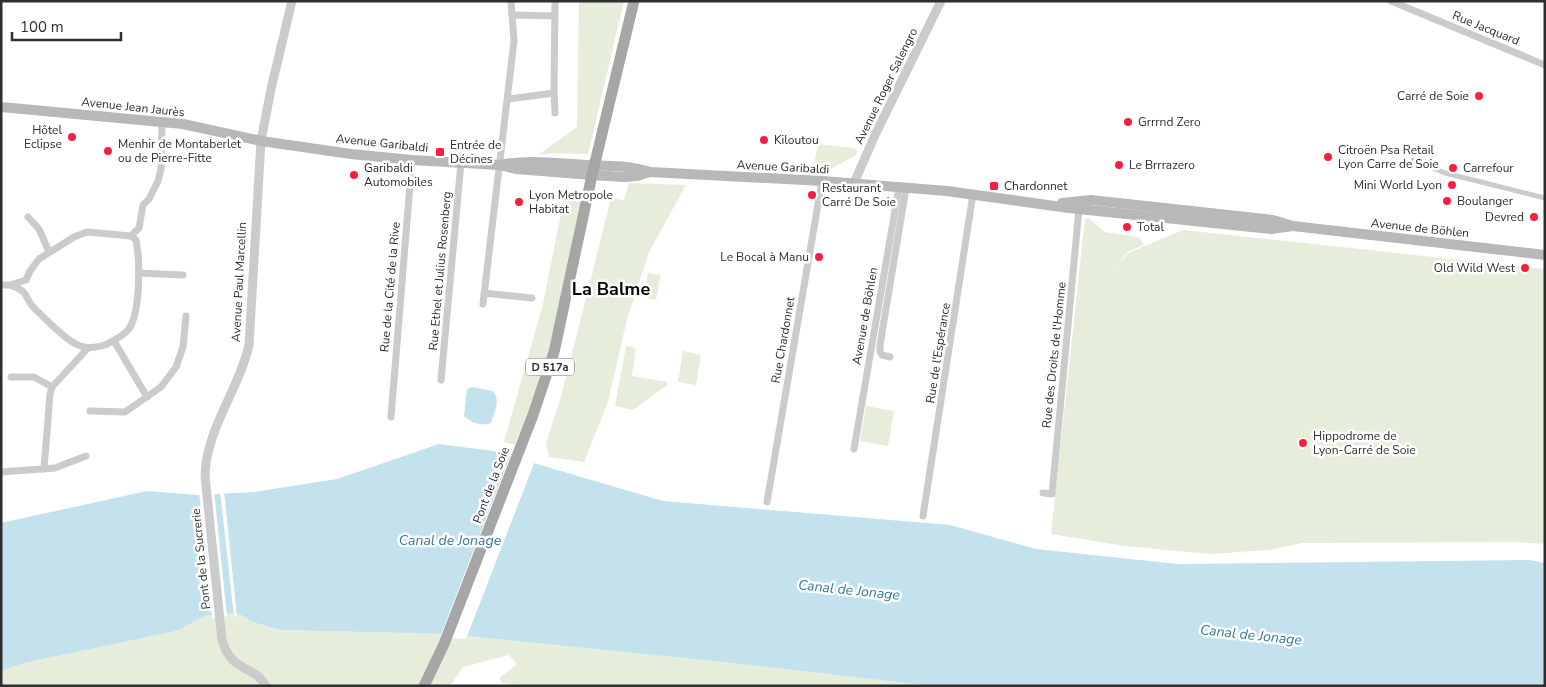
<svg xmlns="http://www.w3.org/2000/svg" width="1546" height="687" viewBox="0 0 1546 687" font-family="'Nunito Sans',sans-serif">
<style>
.green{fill:#e6edda}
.water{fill:#c4e1ee}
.pier{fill:#fff}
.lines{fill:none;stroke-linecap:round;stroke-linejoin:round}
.pedestrian{stroke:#cbcbcb;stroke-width:5}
.minor{stroke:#cbcbcb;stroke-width:7}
.tertiary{stroke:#cbcbcb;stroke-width:9}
.secondary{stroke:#b8b8b8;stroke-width:10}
.primary{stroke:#a6a6a6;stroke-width:11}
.poi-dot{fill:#f52040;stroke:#fff;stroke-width:2}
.labels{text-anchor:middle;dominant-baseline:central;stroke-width:5;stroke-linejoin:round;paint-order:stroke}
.shield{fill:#fff;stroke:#6d6d6d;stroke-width:1}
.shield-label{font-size:11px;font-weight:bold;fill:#2e2e2e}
.street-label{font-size:12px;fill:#2e2e2e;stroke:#fff}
.poi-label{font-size:12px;fill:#2e2e2e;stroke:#fff;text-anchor:start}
.water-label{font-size:14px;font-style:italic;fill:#357997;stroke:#fff}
.district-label{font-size:18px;font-weight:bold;fill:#000;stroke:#fff}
</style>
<rect width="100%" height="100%" fill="#fff"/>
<g class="green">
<polygon points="579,1 624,1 588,154 554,153 538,155 577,127"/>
<polygon points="818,144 853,148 858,151 855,156 830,169 813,168"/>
<polygon points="567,183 568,183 566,199 583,202 543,374 522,434 519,434 515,445 504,442 543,304"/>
<polygon points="629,183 686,185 649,252 627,319 608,402 584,462 549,457 546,443 561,397 611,198 624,200"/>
<polygon points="1085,218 1090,219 1104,232 1139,237 1144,245 1127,252 1114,271 1128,253 1183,230 1545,269 1545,544 1517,542 1302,543 1269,550 1210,554 1124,546 1051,534"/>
<polygon points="648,273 661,275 656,300 644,297"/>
<polygon points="626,346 636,348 632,376 667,382 667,385 633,410 615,406"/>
<polygon points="683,351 701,355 696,385 678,382"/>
<polygon points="866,406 894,411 888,446 860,441"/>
<polygon points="230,613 241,615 256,623 280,630 447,634 732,663 932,686 526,686 502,683 499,678 517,664 509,655 463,667 450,686 1,686 1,671 24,663 176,631 205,616"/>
</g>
<g class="water">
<path d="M 472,387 L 493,391 C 501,402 494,412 491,423 C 482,427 470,422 464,416 L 467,389 Z"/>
<polygon points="439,444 493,451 663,501 950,525 1036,549 1178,564 1529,560 1545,563 1545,686 932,686 732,663 447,634 280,630 256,623 241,615 230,613 205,616 176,631 24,663 1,671 1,523 147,491 197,495 254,492 337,479"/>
</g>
<g class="pier">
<polygon points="511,454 535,461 466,639 440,637"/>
<polygon points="214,491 227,616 212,618 199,492"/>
<polygon points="220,491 224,491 237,617 234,616"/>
</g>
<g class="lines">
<polyline class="pedestrian" points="1413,160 1445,173 1545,198"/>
<g class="minor">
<polyline points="1391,1 1545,65"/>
<polyline points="512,15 555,16"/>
<polyline points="554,93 555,113"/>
<polyline points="508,99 554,93 555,1"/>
<polyline points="28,217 39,229 49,252"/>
<polyline points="131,236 139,228 143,205 149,199 158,181 161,169 162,123"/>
<polyline points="139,273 183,275"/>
<path d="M 1,285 L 10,285 L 26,280 L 30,271 L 39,259 L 74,237 L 87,232 L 131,236 L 136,240 C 140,260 141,314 128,330 C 122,337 113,341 105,345 C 96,348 85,349 76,344 C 63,338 46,319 35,309 C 22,296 32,293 10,285"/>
<polyline points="484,293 532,298"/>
<polyline points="483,304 514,41 511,1"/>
<polyline points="114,341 147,397"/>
<polyline points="890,357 882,355 880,352 880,345 906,188"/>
<polyline points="11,377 34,377 52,387"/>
<polyline points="441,380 461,163"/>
<polyline points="90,411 125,412 161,387 176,367 183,347 186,316"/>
<polyline points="391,417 412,160"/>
<polyline points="854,449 899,187"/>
<polyline points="44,469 50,394 52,387 88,348"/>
<polyline points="1,472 55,468 86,456"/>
<polyline points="1043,493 1052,494 1079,209"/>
<polyline points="767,502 822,181"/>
<polyline points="923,516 973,194"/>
</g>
<g class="tertiary">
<polyline points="854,183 875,135 941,1"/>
<path d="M 266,686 C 254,664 232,674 222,640 L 205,476 C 206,429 239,390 249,345 L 261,141 L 271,89 L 292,1"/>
</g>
<g class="secondary">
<polyline points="1,107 183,124 261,141 351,154 412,160 500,165 516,169 592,175 624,177 637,176 650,172"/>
<path d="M 500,165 C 530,159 562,164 593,165 C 613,167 630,165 650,172 L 822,181 L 947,191 L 1069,208 L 1271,229 L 1293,226"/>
<polyline points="1062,203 1091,200 1273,220 1293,226 1545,255"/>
</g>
<polyline class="primary" points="424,686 444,644 533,415 554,352 592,175 634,1"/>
</g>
<g class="poi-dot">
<circle cx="1479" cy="96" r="5"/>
<circle cx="1128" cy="122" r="5"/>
<circle cx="72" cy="137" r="5"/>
<circle cx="764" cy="140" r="5"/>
<circle cx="108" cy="151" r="5"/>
<rect x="435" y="147" width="10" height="10" rx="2.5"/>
<circle cx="1328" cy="157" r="5"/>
<circle cx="1119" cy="165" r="5"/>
<circle cx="1453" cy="168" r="5"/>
<circle cx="354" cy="175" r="5"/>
<circle cx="1452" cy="185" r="5"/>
<rect x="989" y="181" width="10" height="10" rx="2.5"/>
<circle cx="812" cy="195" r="5"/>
<circle cx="1447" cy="201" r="5"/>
<circle cx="519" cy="202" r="5"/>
<circle cx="1534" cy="217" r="5"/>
<circle cx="1127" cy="227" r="5"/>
<circle cx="819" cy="257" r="5"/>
<circle cx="1525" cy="268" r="5"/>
<circle cx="1303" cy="443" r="5"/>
</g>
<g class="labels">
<rect class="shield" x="526" y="358.5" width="48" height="17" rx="4"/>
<g class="shield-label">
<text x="550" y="367">D 517a</text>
</g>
<g class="street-label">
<text transform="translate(1486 28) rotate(22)">Rue Jacquard</text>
<text transform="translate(886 86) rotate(-64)">Avenue Roger Salengro</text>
<text transform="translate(133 107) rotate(6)">Avenue Jean Jaurès</text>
<text transform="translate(382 143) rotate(6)">Avenue Garibaldi</text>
<text transform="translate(783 167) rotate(3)">Avenue Garibaldi</text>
<text transform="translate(1420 228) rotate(6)">Avenue de Böhlen</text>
<text transform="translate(440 271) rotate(-85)">Rue Ethel et Julius Rosenberg</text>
<text transform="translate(239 282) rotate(-87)">Avenue Paul Marcellin</text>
<text transform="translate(390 287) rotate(-85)">Rue de la Cité de la Rive</text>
<text transform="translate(865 316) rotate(-80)">Avenue de Böhlen</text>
<text transform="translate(783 340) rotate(-80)">Rue Chardonnet</text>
<text transform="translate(938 353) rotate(-81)">Rue de l'Espérance</text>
<text transform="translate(1054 355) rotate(-84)">Rue des Droits de l'Homme</text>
<text transform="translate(491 485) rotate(-69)">Pont de la Soie</text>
<text transform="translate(201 559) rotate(-96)">Pont de la Sucrerie</text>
</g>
<g class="poi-label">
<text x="1469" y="96" text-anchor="end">Carré de Soie</text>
<text x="1138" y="122">Grrrnd Zero</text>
<text x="62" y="130" text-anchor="end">Hôtel<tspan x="62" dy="14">Eclipse</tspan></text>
<text x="774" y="140">Kiloutou</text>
<text x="118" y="144">Menhir de Montaberlet<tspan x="118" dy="14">ou de Pierre-Fitte</tspan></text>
<text x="450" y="145">Entrée de<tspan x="450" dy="14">Décines</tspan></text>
<text x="1338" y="150">Citroën Psa Retail<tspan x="1338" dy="14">Lyon Carre de Soie</tspan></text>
<text x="1129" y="165">Le Brrrazero</text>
<text x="364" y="168">Garibaldi<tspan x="364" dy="14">Automobiles</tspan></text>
<text x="1463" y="168">Carrefour</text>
<text x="1442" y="185" text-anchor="end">Mini World Lyon</text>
<text x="1004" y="186">Chardonnet</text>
<text x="822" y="188">Restaurant<tspan x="822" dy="14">Carré De Soie</tspan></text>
<text x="529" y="195">Lyon Metropole<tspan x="529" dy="14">Habitat</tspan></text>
<text x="1457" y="201">Boulanger</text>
<text x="1524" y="217" text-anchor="end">Devred</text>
<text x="1137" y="227">Total</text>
<text x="809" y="257" text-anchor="end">Le Bocal à Manu</text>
<text x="1515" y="268" text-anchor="end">Old Wild West</text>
<text x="1313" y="436">Hippodrome de<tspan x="1313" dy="14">Lyon-Carré de Soie</tspan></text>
</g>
<g class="water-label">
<text x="450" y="540">Canal de Jonage</text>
<text transform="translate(849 590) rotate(6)">Canal de Jonage</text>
<text transform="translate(1251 635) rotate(6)">Canal de Jonage</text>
</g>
<g class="district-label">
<text x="611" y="289">La Balme</text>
</g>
</g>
<rect width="1546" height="687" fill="none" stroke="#2e2e2e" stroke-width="5"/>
<path d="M12 32v8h109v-8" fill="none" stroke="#2e2e2e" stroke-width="2.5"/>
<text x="20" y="32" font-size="15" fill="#2e2e2e" stroke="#ffffff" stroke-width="4" paint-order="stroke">100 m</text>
</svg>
